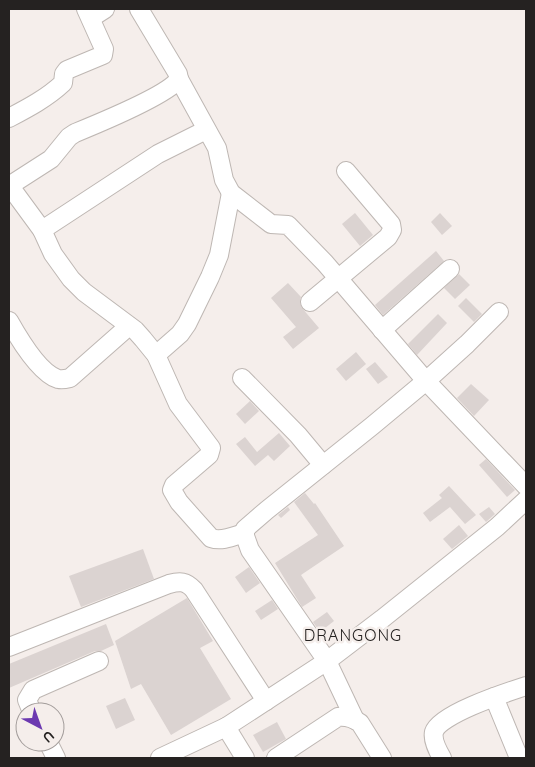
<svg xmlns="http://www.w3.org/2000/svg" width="535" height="767" viewBox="0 0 535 767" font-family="Quicksand,sans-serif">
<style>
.building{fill:#dbd3d1}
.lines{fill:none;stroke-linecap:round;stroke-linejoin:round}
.minor-casing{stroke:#beb7b3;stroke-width:20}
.minor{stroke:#fff;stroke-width:18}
.labels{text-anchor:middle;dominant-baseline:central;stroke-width:5;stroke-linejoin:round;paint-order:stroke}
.quarter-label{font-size:16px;letter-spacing:1px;fill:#252221;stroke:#f5eeeb}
</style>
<rect width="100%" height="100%" fill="#f5eeeb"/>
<g class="building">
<polygon points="355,213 373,235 360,246 342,224"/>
<polygon points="440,213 452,226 442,235 431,222"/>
<polygon points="436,251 444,261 383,315 375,305"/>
<polygon points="459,274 470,285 455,299 444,288"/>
<polygon points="288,283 301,297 300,303 302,308 319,328 293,349 283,337 296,327 271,298"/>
<polygon points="466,298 482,314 474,322 458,306"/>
<polygon points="438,314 447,323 417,355 408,344"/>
<polygon points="356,352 366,364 346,381 336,369"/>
<polygon points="375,362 388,377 378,384 366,369"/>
<polygon points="471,384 489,400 474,416 457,398"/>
<polygon points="250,401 259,411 245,424 236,414"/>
<polygon points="279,433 290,446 274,461 268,455 255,466 236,444 245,437 257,452"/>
<polygon points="486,459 515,490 507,497 479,465"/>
<polygon points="449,486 476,515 465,524 450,507 430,522 423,513 442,498 439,495"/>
<polygon points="305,493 314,504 315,503 344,546 301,575 316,598 302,607 275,563 318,535 294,502"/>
<polygon points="288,507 290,510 281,518 278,515"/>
<polygon points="489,507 495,514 486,522 479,514"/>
<polygon points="459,525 468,536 452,549 443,539"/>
<polygon points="143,549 154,579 81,607 69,576"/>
<polygon points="249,567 260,583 246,593 235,577"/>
<polygon points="187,598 213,641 200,648 231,699 171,735 141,684 131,689 115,641"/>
<polygon points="272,600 278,609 261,620 255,611"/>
<polygon points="327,612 334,621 320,632 313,622"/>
<polygon points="106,624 114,645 101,651 95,651 9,688 9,664"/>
<polygon points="125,698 135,720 116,729 106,706"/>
<polygon points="277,722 286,739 263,752 253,735"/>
</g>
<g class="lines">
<g class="minor-casing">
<g id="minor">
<polyline points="91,18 105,9"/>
<polyline points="179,79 217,148 224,180 231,193 271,224 288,225 325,263 426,381 526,486"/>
<path d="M 9,118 C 28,108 47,98 63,83 L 64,74 L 67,70 L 103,55 L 104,49 L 86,9"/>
<path d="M 9,185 L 42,230 L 53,254 L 71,279 L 84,292 L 135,330 L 143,339 L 156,355 L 178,404 L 211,448 L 209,455 L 174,485 L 172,490 L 179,502 L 211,538 C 222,542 234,536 244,533"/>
<path d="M 9,186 L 51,159 L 69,137 L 75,133 C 97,124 168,95 179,79 L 178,74 L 139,9"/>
<polyline points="42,230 158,154 206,130"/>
<polyline points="310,302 388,237 392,230 391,224 346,171"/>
<path d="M 9,321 C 18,337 39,373 58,379 C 63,380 66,379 70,378 L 129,326"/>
<polyline points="382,330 450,269"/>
<polyline points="156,355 180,334 187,324 210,277 219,255 231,193"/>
<polyline points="242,378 298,435 323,465"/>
<path d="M 9,647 L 169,584 C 180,581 186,581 194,590 L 266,701"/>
<polyline points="494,697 519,758"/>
<polyline points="32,712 27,700 33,690 99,661"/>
<polyline points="355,720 327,661 250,550 245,536 245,529 267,510 372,426 426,381 467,344 499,312"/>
<polyline points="226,727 245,758"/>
<polyline points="48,742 56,758"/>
<polyline points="160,758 226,727 327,661 382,619 497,527 526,500"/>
<path d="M 276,758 L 338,717 C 347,716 353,718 360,723 L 382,758"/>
<path d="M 442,758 C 438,751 432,740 434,732 C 439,714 508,692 526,686"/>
</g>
</g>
<use href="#minor" class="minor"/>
</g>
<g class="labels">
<g class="quarter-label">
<text x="353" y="635">DRANGONG</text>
</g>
</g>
<rect width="535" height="767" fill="none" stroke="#252221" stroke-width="20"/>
<g transform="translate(40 727) rotate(139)"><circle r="24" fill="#f5eeeb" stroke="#a29c9a"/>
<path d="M0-4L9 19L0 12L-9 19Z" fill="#6c39b0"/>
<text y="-8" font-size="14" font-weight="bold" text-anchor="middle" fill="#252221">U</text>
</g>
</svg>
